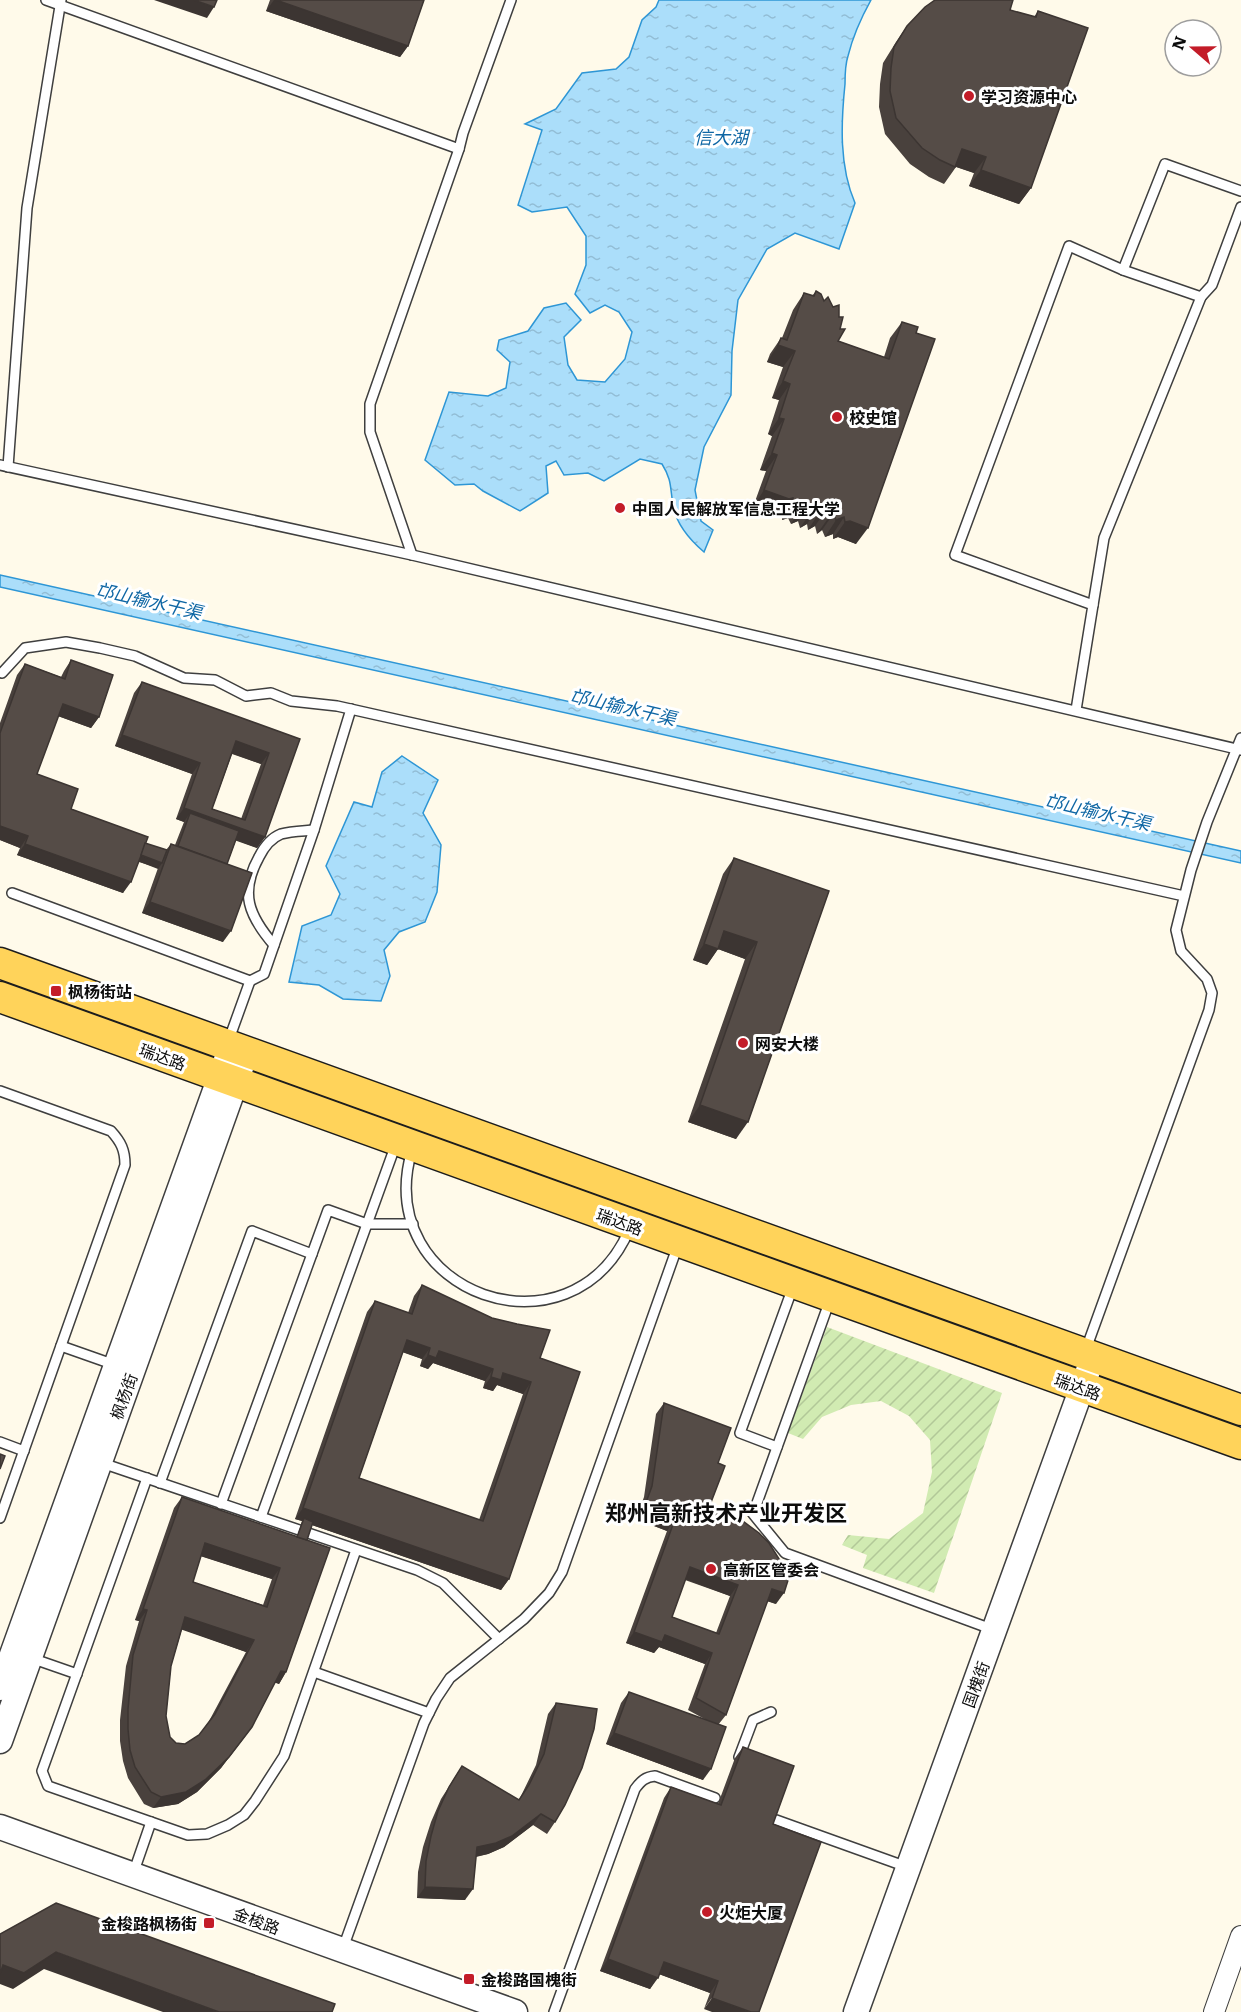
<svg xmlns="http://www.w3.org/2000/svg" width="1241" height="2012" viewBox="0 0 1241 2012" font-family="Literata,'Noto Sans SC',serif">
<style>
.garden{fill:url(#garden-furrows)}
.water{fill:url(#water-ripples);stroke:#2e96d5;stroke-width:1.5}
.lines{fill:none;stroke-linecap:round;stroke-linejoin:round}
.service-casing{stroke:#3f3f3f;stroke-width:12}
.minor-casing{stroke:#3f3f3f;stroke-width:22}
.tertiary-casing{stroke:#3f3f3f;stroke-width:27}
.primary-casing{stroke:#1d1d1d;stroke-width:33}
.service{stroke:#fff;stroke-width:9}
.minor{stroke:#fff;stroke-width:20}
.tertiary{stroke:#fff;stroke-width:24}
.primary{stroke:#ffd35a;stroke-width:30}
.wall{fill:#49413d;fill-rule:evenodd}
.shaded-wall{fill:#3c3532}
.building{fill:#554c47;stroke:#3c3532;stroke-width:1.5;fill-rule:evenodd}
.poi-dot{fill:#c31c28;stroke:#fff;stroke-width:2}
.labels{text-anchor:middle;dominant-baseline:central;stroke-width:6;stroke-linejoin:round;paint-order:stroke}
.poi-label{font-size:16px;font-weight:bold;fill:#0c0c0c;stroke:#fff;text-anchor:start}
.street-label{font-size:16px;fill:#0c0c0c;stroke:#fff}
.water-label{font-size:18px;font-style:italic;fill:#0e66a4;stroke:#fff}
.district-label{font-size:22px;font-weight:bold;fill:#0c0c0c;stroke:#fff}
</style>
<defs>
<pattern id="garden-furrows" width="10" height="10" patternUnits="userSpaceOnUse" patternTransform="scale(1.5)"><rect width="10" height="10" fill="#d1ebb2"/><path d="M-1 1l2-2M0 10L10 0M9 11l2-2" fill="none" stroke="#b2c898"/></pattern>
<pattern id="water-ripples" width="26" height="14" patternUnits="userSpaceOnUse" patternTransform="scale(1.5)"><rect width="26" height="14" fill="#abdefa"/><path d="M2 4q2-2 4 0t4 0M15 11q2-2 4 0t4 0" fill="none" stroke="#92bdd5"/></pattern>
</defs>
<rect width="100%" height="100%" fill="#fffaea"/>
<polygon class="garden" points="827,1327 1002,1393 934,1593 863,1568 867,1555 842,1545 848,1535 889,1539 923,1513 932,1472 930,1440 909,1416 881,1401 851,1405 822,1417 803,1439 788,1433"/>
<g class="water">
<path d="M 659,0 L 871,0 C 861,18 853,36 848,56 C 845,65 845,75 845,84 C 841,123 839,166 855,203 L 839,249 L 795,233 L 767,249 L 738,300 L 732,351 L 731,395 L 704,447 L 695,490 L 701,521 L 713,530 L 704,552 C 690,540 676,524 673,505 C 670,487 672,480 662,464 L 640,459 L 604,481 L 588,473 L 564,475 L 556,461 L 546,466 L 548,493 L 520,511 L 483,491 L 474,484 L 455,485 L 425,460 L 449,392 L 488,396 L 506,388 L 510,362 L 497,350 L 499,340 L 528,331 L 544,308 L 566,303 L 581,320 L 564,337 L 568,365 L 577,380 L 605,382 L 625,359 L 632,332 L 619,312 L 605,305 L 590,313 L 575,294 L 586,265 L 586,236 L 567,207 L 532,212 L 518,205 L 542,130 L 525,124 L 556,109 L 582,73 L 616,69 L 629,57 L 642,20 L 656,7 Z"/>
<polygon points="0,575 1241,851 1241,863 0,587"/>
<polygon points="402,756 438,780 423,813 441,845 437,892 425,922 399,932 384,950 390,976 381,1001 343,999 319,985 289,982 302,926 331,915 340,894 326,866 354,802 372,807 382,772"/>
</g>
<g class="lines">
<g class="service-casing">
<g id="service">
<polyline points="46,0 459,149 370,404 370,432 412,555"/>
<polyline points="459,149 463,133 511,0"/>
<polyline points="1123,270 1201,297 1212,285 1241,207"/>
<polyline points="0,465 412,555 1241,750"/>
<polyline points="8,467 27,208 61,0"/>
<polyline points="1093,605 1104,538 1201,297"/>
<polyline points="2,673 25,648 66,642 100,648 135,656 184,678 215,680 246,696 271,693 291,701 337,706 1184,896"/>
<polyline points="1076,710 1093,605 955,555 1069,246 1123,270 1165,164 1241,191"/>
<polyline points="12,893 250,981 228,1042"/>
<path d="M 274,945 C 249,916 239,893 259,857 C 264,847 271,838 281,834 C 291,831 304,831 314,830"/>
<polyline points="250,981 264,974 314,830 351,709"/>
<path d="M 0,1091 L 111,1131 C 121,1142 125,1150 125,1165 L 0,1518"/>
<path d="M 412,1150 C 370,1294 572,1365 630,1228"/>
<polyline points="830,1300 753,1514 785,1553 994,1630"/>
<polyline points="61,1346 115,1365"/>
<polyline points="1086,1349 1209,1010 1212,993 1207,979 1181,951 1176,930 1191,870 1207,822 1241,738"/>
<polyline points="0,1442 24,1451"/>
<polyline points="777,1447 740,1433 793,1287"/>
<polyline points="102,1463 417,1570 443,1583 499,1639"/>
<polyline points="147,1478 42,1771 48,1786 188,1835 207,1834 228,1825 244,1815 255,1801 284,1756 356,1550"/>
<polyline points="160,1483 252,1231 312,1254"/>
<polyline points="221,1504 328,1210 367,1224 413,1224"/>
<polyline points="261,1517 396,1144"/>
<polyline points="31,1658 77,1674"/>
<polyline points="314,1672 429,1713"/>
<polyline points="739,1757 753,1720 771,1712"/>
<polyline points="776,1820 907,1867"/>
<polyline points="133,1874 151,1822"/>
<polyline points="343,1948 424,1723 436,1699 450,1678 524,1619 549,1593 562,1572 678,1245"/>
<path d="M 554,2012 L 635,1789 C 641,1781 645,1777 655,1776 L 715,1798"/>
</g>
</g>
<g class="minor-casing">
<polyline id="minor" points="1214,2012 1241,1936"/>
</g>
<g class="tertiary-casing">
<g id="tertiary">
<polyline points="0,1688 226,1060"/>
<polyline points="0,1741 242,1065"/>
<polyline points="0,1827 515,2012"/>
<polyline points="856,2012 1093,1357"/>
</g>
</g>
<g class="primary-casing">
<g id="primary">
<polyline points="0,963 1241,1410"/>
<polyline points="0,997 1241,1444"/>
</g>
</g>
<use href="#service" class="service"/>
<use href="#minor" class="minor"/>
<use href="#tertiary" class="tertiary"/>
<use href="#primary" class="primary"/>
</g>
<g class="wall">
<polygon points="270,0 424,0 408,46 400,57 266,11"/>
<polygon points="1010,10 1034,17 1038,11 1031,188 1019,204 969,186 974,173 956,167 944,184 929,177 910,164 885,134 879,107 880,84 883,63 896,42 907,26"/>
<polygon points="816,291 839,317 840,329 838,341 884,357 890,338 902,322 856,544 838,537 833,539 833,534 825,537 822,530 817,534 815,526 808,530 807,524 800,528 798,521 791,524 788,518 782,520 782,514 777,515 753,507 766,471 760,470 772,436 768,434 779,400 772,398 783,367 767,362 770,354 781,338 782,338 793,310 804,293 812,296"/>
<path d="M 71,660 L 99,717 L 91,728 L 58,716 L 37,774 L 71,809 L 145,843 L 166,850 L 171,844 L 175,845 L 184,822 L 176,819 L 192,774 L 115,746 L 134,693 L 142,682 L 300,739 L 265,837 L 257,848 L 236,840 L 227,864 L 223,942 L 142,913 L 158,868 L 139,862 L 123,893 L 17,855 L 20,848 L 0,840 L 0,723 L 17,675 L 25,664 L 61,677 L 64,671 ZM 232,754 L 261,764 L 241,819 L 212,809 Z"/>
<polygon points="734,858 829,891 736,1139 688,1122 745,959 718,949 707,965 693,960 723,874"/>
<path d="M 422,1285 L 540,1358 L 509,1579 L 501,1590 L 312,1525 L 307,1540 L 286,1672 L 279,1684 L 275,1682 L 252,1727 L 244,1738 L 221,1768 L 197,1792 L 178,1804 L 153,1808 L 144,1804 L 128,1778 L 123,1761 L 120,1741 L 120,1720 L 126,1666 L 139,1621 L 135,1620 L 174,1508 L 182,1497 L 297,1537 L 302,1521 L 295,1519 L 367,1312 L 375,1301 L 408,1313 L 414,1296 ZM 403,1352 L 422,1359 L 420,1366 L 428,1369 L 433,1363 L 485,1381 L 483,1388 L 493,1391 L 497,1385 L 523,1394 L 479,1520 L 359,1478 ZM 201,1556 L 272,1579 L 263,1605 L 193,1582 ZM 182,1629 L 246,1652 L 208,1723 L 199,1735 L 185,1744 L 176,1743 L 170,1737 L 166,1716 L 171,1666 Z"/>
<path d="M 664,1403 L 718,1463 L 710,1505 L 776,1604 L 767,1601 L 726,1715 L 718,1725 L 703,1780 L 606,1744 L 621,1703 L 629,1692 L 710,1722 L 688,1710 L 705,1664 L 659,1647 L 654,1653 L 626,1643 L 667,1531 L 636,1519 L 644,1497 L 656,1414 ZM 685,1580 L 730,1596 L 716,1633 L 672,1617 Z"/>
<polygon points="556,1703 555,1822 547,1834 533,1825 504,1847 488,1854 476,1857 465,1900 417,1898 418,1872 423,1847 431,1822 441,1799 462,1766 519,1800 536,1765 548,1714"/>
<polygon points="743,1747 773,1824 821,1842 704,2009 710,1993 659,1974 650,1989 600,1971 664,1798 671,1787 718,1804 735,1758"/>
</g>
<g class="shaded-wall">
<polygon points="154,0 194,0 214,7 207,18"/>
<polygon points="274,0 276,0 408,46 400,57 266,11"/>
<polygon points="962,149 986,157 974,173 951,165"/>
<polygon points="981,170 1031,188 1019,204 969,186"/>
<polygon points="778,345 795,351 783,367 767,362"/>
<polygon points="783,381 790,384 779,400 772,398"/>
<polygon points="779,418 784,419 772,436 768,434"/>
<polygon points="772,453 777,455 766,471 760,470"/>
<polygon points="764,490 793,498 782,514 777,515 753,507"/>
<polygon points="800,501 788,518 782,520 794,504"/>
<polygon points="810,504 798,521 791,524 802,507"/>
<polygon points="818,508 807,524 800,528 811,512"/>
<polygon points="826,510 815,526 808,530 819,513"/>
<polygon points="834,513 822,530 817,534 829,517"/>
<polygon points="844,517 833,534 825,537 836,520"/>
<polygon points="850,521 868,528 856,544 838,537 833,539 845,522"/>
<polygon points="63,704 99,717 91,728 55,715"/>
<polygon points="122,735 200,763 192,774 115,746"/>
<polygon points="236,741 269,753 261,764 228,752"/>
<polygon points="184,808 265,837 257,848 186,823 190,813 184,822 176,819"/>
<polygon points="0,826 28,836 20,848 0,840"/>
<polygon points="25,844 131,882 123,893 17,855"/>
<polygon points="139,855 162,863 158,869 135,860"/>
<polygon points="150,902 231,931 223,942 142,913"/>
<polygon points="724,931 757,942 745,959 718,949 707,965 693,960 704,944"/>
<polygon points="700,1105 748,1122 736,1139 688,1122"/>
<polygon points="407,1340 430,1348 422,1359 399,1351"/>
<polygon points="439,1351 493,1369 485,1381 433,1363 428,1369 420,1366 428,1355"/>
<polygon points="503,1373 531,1382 523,1394 497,1385 493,1391 483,1388 491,1377"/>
<polygon points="303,1508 509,1579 501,1590 303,1522 304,1518 302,1521 295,1519"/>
<polygon points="644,1508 675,1519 667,1531 636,1519"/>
<polygon points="205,1543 280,1568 272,1579 197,1555"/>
<polygon points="690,1567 738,1585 730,1596 682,1578"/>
<polygon points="772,1589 784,1593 776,1604 764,1600"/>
<polygon points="143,1609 147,1610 139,1621 135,1620"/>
<polygon points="185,1617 254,1640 246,1652 177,1628"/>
<polygon points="634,1632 665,1635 712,1653 705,1664 659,1647 654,1653 626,1643"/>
<polygon points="281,1671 286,1672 279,1684 273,1682"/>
<polygon points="252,1727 221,1768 197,1792 178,1804 153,1808 161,1797"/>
<polygon points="614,1733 711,1769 703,1780 606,1744"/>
<polygon points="541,1814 533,1825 504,1847 488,1854 469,1858 477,1847"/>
<polygon points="425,1887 473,1889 465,1900 417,1898"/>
<polygon points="56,1952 219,2012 163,2012 44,1969 13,1989 0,1984 0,1970 3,1965"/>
<polygon points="608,1959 658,1978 650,1989 600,1971"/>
<polygon points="664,1962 718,1981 710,1993 656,1973"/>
<polygon points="712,1998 751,2012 712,2012 704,2009"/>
</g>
<g class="building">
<polygon points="194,0 217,0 214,7"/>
<polygon points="276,0 424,0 408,46"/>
<polygon points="935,0 1013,0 1010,10 1036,17 1038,11 1088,28 1031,188 981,170 986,157 962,149 955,167 940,160 922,148 896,118 890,91 891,68 894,47 907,26 925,7"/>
<polygon points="816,291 821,294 824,301 828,297 833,307 839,305 839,317 843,317 840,329 845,329 838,341 889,359 902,322 918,327 916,333 935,339 868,528 850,521 845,522 844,517 836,520 834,513 829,517 826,510 819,513 818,508 811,512 810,504 802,507 800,501 794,504 793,498 789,499 764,490 777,455 772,453 784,419 779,418 790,384 783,381 795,351 778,345 781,338 787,340 804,293 814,296"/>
<polygon points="71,660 113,675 99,717 63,704 37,774 78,789 71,809 148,837 131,882 25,844 28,836 0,826 0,733 25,664 65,679"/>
<path d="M 142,682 L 300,739 L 265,837 L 184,808 L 200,763 L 122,735 ZM 236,741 L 269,753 L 245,820 L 212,809 Z"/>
<polygon points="190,813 239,831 227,864 178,846"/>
<polygon points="145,843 167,850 162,863 141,855"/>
<polygon points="171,844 252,873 231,931 150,902"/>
<polygon points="734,858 829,891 748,1122 700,1105 757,942 724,931 718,949 704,944"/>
<path d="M 422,1285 L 492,1318 L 517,1324 L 550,1330 L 540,1358 L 580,1372 L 509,1579 L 303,1508 L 375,1301 L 412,1314 ZM 407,1340 L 430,1348 L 428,1355 L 436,1358 L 439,1351 L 493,1369 L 491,1377 L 501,1380 L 503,1373 L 531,1382 L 483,1521 L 359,1478 Z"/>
<path d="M 664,1403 L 731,1428 L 718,1463 L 725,1466 L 710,1505 L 744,1522 L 759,1533 L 769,1543 L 781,1562 L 782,1571 L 790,1574 L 784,1593 L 772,1589 L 726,1715 L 696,1698 L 712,1653 L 665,1635 L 662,1642 L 634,1632 L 675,1519 L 644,1508 L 652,1486 ZM 690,1567 L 738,1585 L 719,1634 L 672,1617 Z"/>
<polygon points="0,1454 5,1456 0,1469"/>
<path d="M 182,1497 L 330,1548 L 286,1672 L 281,1671 L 252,1727 L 229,1757 L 205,1780 L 186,1792 L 161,1797 L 151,1792 L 135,1767 L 130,1750 L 128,1729 L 128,1709 L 133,1655 L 147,1610 L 143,1609 ZM 205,1543 L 280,1568 L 267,1607 L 193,1582 ZM 185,1617 L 254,1640 L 215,1714 L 199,1735 L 185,1744 L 176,1743 L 170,1737 L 166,1716 L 171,1666 Z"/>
<polygon points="304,1518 313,1522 307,1540 297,1537"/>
<polygon points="629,1692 726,1727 711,1769 614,1733"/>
<polygon points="556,1703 597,1709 594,1729 582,1768 565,1805 555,1822 541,1814 512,1836 496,1843 477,1847 473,1889 425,1887 426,1861 431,1836 438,1811 449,1787 462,1766 519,1800 529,1785 544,1754"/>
<polygon points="743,1747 794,1766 773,1824 821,1842 759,2012 751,2012 712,1998 718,1981 664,1962 658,1978 608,1959 671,1787 721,1805"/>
<polygon points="56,1903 335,2004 332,2012 219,2012 56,1952 24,1973 3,1965 0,1974 0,1934"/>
</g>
<g class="poi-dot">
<circle cx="969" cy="96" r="6"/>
<circle cx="837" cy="417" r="6"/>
<circle cx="620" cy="508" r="6"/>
<rect x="50" y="985" width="12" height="12" rx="3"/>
<circle cx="743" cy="1043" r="6"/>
<circle cx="711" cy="1569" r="6"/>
<circle cx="707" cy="1912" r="6"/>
<rect x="203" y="1917" width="12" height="12" rx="3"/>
<rect x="463" y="1973" width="12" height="12" rx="3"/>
</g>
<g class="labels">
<g class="poi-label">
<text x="981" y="96">学习资源中心</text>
<text x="849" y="417">校史馆</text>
<text x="632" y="508">中国人民解放军信息工程大学</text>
<text x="68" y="991">枫杨街站</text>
<text x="755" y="1043">网安大楼</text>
<text x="723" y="1569">高新区管委会</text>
<text x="719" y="1912">火炬大厦</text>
<text x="197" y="1923" text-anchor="end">金梭路枫杨街</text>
<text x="481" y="1979">金梭路国槐街</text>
</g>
<g class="street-label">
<text transform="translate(163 1056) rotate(20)">瑞达路</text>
<text transform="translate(620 1221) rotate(20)">瑞达路</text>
<text transform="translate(1078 1386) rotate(20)">瑞达路</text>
<text transform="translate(123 1396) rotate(-70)">枫杨街</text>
<text transform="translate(975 1684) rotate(-70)">国槐街</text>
<text transform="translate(257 1920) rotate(20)">金梭路</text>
</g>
<g class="water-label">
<text x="721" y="136">信大湖</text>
<text transform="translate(149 600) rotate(13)">邙山输水干渠</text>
<text transform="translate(623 706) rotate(13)">邙山输水干渠</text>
<text transform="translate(1098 811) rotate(13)">邙山输水干渠</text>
</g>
<g class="district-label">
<text x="726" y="1511">郑州高新技术产业开发区</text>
</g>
</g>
<g transform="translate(1193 48) rotate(290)"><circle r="28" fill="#ffffff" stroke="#9e9e9e" stroke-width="1.5"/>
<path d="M0-4.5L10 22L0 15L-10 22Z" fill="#c31c28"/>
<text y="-9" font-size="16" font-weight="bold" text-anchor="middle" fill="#0c0c0c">N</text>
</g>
</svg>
